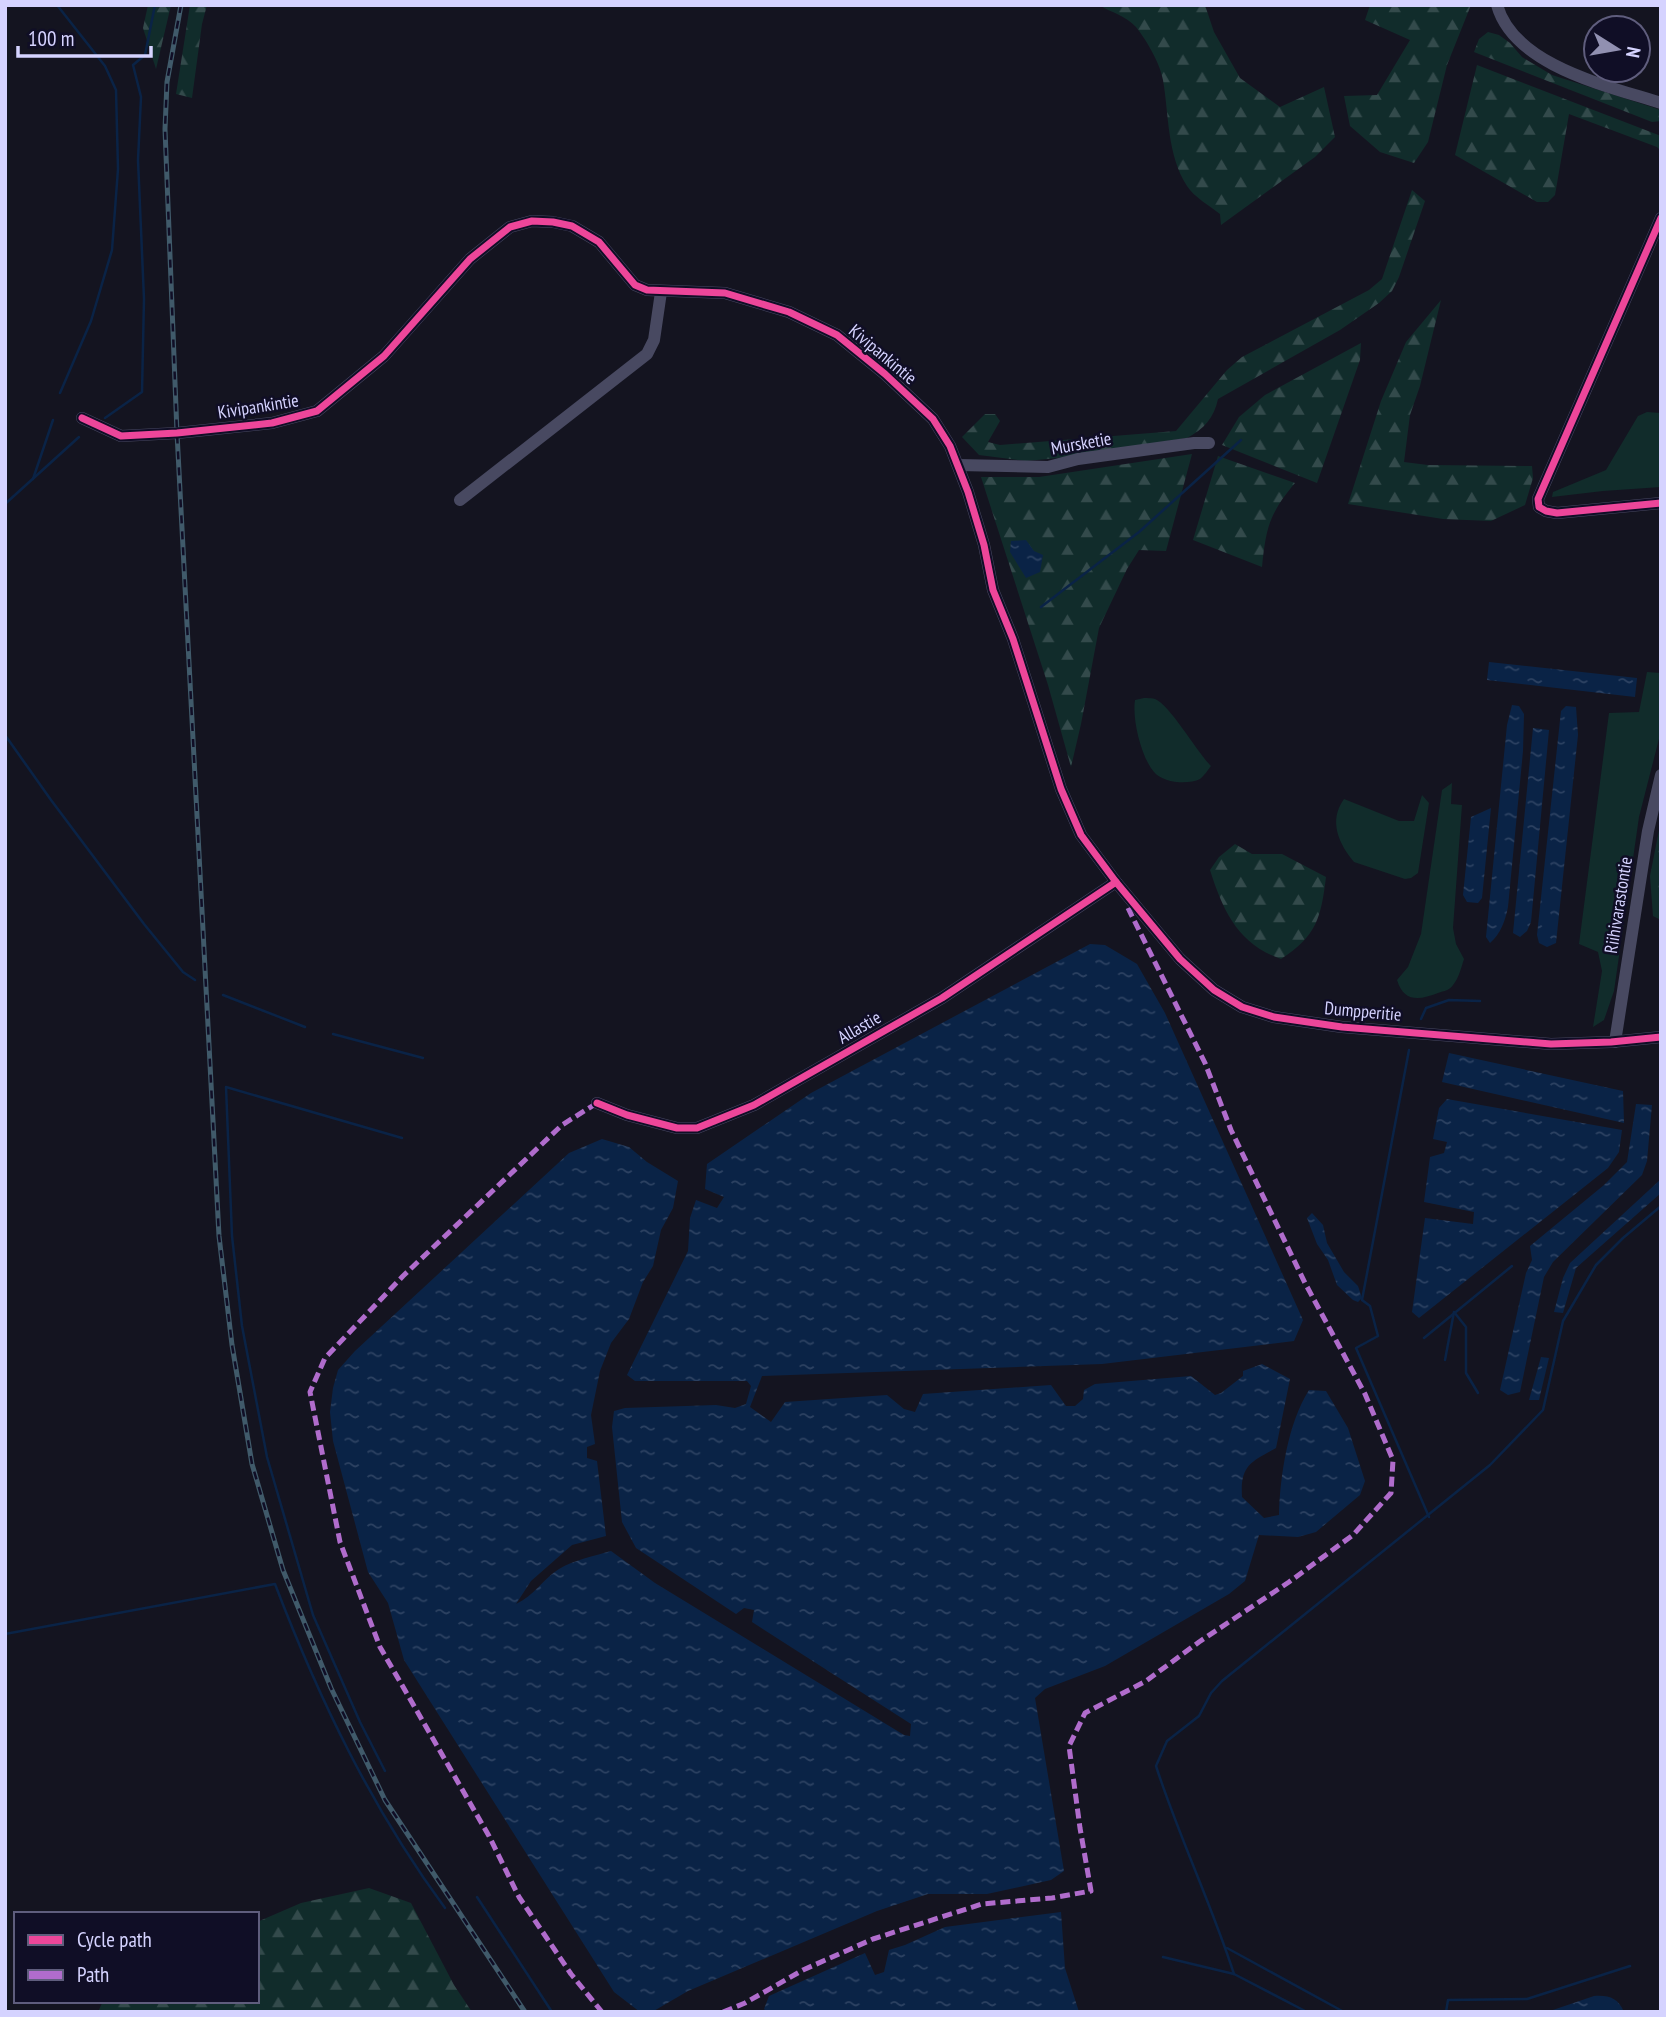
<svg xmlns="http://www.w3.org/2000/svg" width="1666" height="2017" viewBox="0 0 1666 2017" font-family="'PT Sans Narrow',sans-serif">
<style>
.green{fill:#112c2b}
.forest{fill:url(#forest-firs)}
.water{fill:url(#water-ripples)}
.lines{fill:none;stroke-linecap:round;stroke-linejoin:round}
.stream{stroke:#0a2346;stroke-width:2.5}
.minor{stroke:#484961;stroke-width:12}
.rail-casing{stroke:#405a6a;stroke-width:5}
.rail{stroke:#100e26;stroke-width:2.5;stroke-dasharray:8;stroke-linecap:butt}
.quiet{stroke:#b06ccc;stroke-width:5;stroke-dasharray:10 5;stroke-linecap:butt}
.cycleway-casing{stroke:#100e26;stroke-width:11}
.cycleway{stroke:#ed469a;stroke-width:7}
.labels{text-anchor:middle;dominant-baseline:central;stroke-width:5;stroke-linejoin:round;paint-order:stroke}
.street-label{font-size:18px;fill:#d5d3ff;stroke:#100e26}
</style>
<defs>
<pattern id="forest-firs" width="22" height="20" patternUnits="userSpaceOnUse" patternTransform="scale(1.75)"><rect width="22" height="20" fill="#112c2b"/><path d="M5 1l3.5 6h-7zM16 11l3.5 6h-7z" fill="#334a4b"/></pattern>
<pattern id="water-ripples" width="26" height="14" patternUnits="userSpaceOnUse" patternTransform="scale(1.75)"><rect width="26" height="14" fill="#0a2346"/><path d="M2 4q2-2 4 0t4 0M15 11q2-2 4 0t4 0" fill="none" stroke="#2d4262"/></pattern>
</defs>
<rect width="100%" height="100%" fill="#141420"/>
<g class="green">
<polygon points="1647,412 1661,413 1661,487 1603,491 1552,497 1553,492 1606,470 1638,416"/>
<polygon points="1647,672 1661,673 1661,731 1639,817 1614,991 1604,1020 1593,1027 1602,971 1598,952 1579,944 1609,713 1639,712"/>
<path d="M 1144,698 C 1144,698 1154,698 1155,699 C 1170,705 1197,752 1211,766 C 1208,770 1204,776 1200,779 C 1188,785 1163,783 1154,772 C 1141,757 1132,719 1135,700 Z"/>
<path d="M 1452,783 L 1451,804 L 1462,805 L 1453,928 L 1456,944 L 1464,959 C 1461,968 1459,978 1453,985 C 1450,990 1444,991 1438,993 C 1420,1000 1404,1003 1397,980 L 1408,967 L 1421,934 L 1442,790 Z"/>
<path d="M 1422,795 L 1429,803 L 1418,873 L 1411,878 L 1405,879 L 1354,862 C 1339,844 1328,821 1344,799 L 1399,821 L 1414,821 Z"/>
</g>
<g class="forest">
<polygon points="148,5 171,5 156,69 143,28"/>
<polygon points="190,5 207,5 202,24 192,98 176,94"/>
<path d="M 1099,5 L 1205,5 L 1214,32 L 1240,78 L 1280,107 L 1324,87 L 1335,137 L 1315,157 L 1221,225 L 1220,214 C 1210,206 1194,197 1187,186 C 1167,155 1169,115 1163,80 C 1160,63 1147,41 1136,27 C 1125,15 1112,13 1099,5 Z"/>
<polygon points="1370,5 1471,5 1447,65 1428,142 1414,163 1380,152 1350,126 1344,96 1377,95 1410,40 1365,20"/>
<polygon points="1488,32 1499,35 1510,43 1522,57 1552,75 1661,110 1661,121 1652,122 1474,52 1479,39"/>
<polygon points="1477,65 1661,136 1661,151 1657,147 1569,114 1555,195 1548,202 1537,202 1455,155"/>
<path d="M 1412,190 L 1425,201 L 1399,277 L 1392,291 L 1379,303 L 1340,330 L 1218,399 C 1214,418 1204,429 1187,438 L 1058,458 L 1026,461 L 979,455 L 962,437 L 985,414 L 995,414 L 1000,421 L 988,442 L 1000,445 L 1176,431 L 1227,370 L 1242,357 L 1369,290 L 1382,279 Z"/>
<polygon points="1441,300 1420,386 1410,415 1404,462 1428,465 1532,466 1533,478 1525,505 1491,521 1443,519 1348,504 1381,401 1406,342"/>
<polygon points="1361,343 1360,360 1317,483 1222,445 1239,417 1265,395"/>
<polygon points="1192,454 1166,551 1139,550 1127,569 1099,628 1081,724 1071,767 1048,685 981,477 1039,477"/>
<path d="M 1218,456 L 1295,483 C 1269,514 1266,528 1262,567 L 1193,540 Z"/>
<polygon points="1661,820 1661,920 1653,916 1650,876"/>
<path d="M 1235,844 L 1252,854 L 1282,854 L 1326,877 C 1321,917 1317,936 1281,959 C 1238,944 1223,911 1210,870 L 1219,857 Z"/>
<polygon points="369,1888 411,1903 454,1985 472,2012 98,2012 103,2001 257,2001 257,1922 301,1903"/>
</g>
<g class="water">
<polygon points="1026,540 1034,551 1043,555 1040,572 1026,578 1010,552 1011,541"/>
<polygon points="1489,662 1637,678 1635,697 1487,680"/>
<path d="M 1512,705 L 1519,706 L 1524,714 L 1523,751 L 1508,907 C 1505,921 1501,933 1490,943 L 1486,937 L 1507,725 Z"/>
<polygon points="1566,706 1576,707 1578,735 1556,943 1547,947 1539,943 1537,935 1561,711"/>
<polygon points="1533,728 1549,730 1531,922 1527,931 1520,937 1513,933"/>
<polygon points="1491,808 1482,898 1478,903 1467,902 1463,895 1471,817"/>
<path d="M 1090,944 L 1105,945 L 1137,964 L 1165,1013 L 1303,1320 L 1294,1341 L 1102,1364 L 762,1376 L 750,1407 L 771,1422 L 785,1402 L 887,1395 L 904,1409 L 915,1412 L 923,1394 L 1051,1385 L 1066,1406 L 1075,1406 L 1083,1399 L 1084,1390 L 1095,1384 L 1191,1376 L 1215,1395 L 1221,1393 L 1243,1376 L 1243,1371 L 1262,1364 L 1290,1379 L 1276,1448 C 1251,1462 1240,1465 1242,1497 L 1264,1518 L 1279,1515 C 1280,1476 1288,1423 1309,1390 L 1326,1391 L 1348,1428 L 1365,1481 L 1360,1495 L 1316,1532 L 1298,1537 L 1259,1535 L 1245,1581 L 1229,1594 L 1105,1666 L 1045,1689 L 1035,1698 L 1064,1871 L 1051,1880 L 987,1894 L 928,1894 L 877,1911 L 688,1991 L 652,2012 L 640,2012 L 614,1992 L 404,1660 L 388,1603 L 368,1572 L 333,1441 L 330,1412 L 333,1388 L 338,1370 L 355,1351 L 569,1153 L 602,1139 L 629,1147 L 647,1162 L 678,1181 L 673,1208 L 661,1230 L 653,1266 L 643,1282 L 629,1319 L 611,1343 L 600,1371 L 591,1415 L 595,1444 L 587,1447 L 587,1458 L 597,1461 L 606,1536 L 572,1545 L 531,1581 L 516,1604 C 534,1596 543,1579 559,1569 C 574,1560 594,1556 611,1551 L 655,1583 L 904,1735 L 910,1736 L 911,1724 L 752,1622 L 754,1610 L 744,1608 L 736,1614 L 636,1548 L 622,1522 L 612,1427 L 614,1411 L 625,1408 L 716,1405 L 735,1408 L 746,1404 L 751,1386 L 747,1381 L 635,1381 L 627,1375 L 688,1251 L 690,1218 L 696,1200 L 717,1208 L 724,1197 L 705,1189 L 707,1164 L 811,1093 Z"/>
<polygon points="1449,1053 1623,1091 1624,1123 1442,1082"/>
<polygon points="1447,1099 1622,1130 1619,1152 1608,1168 1419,1318 1412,1312 1425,1218 1473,1224 1474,1212 1424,1202 1430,1157 1444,1153 1447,1142 1433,1139 1439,1108"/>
<polygon points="1636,1104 1652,1105 1647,1161 1642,1175 1553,1262 1544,1277 1520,1392 1508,1395 1500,1390 1526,1273 1532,1260 1530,1246 1604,1185 1627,1162"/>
<polygon points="1661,1179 1661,1193 1576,1268 1563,1313 1554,1312 1563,1278 1570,1263"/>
<polygon points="1312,1213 1323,1225 1327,1243 1344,1272 1358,1286 1362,1298 1358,1302 1353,1300 1337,1285 1328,1260 1317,1244 1307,1218"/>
<polygon points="1541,1357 1549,1358 1539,1400 1529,1400"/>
<polygon points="1061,1912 1065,1968 1079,2012 767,2012 764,2009 769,1996 865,1953 875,1975 884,1972 889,1950 905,1945 945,1927"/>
<path d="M 1594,1996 C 1609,1995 1618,1998 1624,2012 L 1547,2012 Z"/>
</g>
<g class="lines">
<g class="stream">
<polyline points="57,5 105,66 116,90 118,169 112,250 91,321 60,393"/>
<polyline points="105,418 142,392 144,299 138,160 141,97 133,65 145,55 155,5"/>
<polyline points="33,479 53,420"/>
<polyline points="5,504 79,437"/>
<polyline points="1041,607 1139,532 1241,440"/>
<polyline points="5,735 51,800 144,924 183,972 195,980"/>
<polyline points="223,995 305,1027"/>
<polyline points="1421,1019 1426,1008 1449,1000 1480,1001"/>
<polyline points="333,1034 423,1058"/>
<polyline points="1409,1050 1362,1300 1370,1306 1378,1336 1356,1348 1429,1517"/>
<polyline points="1454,1312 1466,1327 1466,1373 1478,1393"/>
<polyline points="1424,1338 1512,1266"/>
<polyline points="1445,1360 1454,1312"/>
<path d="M 5,1634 L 275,1584 C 319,1699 372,1809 445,1908"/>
<polyline points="385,1771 360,1722 313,1615 267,1457 242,1326 232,1236 226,1087 402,1138"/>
<polyline points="477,1897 552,2012"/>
<polyline points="1227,1948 1344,2012"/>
<polyline points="1163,1957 1234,1974 1307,2012"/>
<path d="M 1234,1974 C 1211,1903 1179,1837 1156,1766 L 1167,1741 L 1199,1716 L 1211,1693 L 1222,1681 L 1490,1465 L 1543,1410 L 1563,1321 L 1596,1265 L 1623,1238 L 1661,1206"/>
<polyline points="1446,2012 1448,2000 1527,1999 1630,1966"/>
</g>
<g class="minor">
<path d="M 1497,5 C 1514,66 1608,86 1661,103"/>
<polyline points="1661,218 1538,499 1539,507 1546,511 1557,513 1661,503"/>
<polyline points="82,418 121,436 177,433 272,423 317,411 384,356 470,259 510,227 532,221 553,222 572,226 599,242 635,285 647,290 725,293 789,312 837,335 885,374 933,419 950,446 968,492 984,545 993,590 1013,639 1061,789 1081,835 1116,882 1180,959 1214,990 1242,1007 1274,1017 1342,1027 1551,1044 1611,1042 1661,1037"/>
<polyline points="958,465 1048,467 1078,459 1194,443 1209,443"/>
<polyline points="460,500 647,354 654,340 661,292"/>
<polyline points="1615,1042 1648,831 1661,775"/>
<polyline points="597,1103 627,1115 677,1128 697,1128 754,1105 942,998 1116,882"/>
</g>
<g class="rail-casing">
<polyline id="rail" points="181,5 167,82 165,129 177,433 219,1236 232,1345 252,1464 283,1570 331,1688 385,1800 525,2012"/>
</g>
<use href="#rail" class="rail"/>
<g class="quiet">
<polyline points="597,1103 562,1125 403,1276 325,1358 310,1392 340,1542 380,1647 489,1836 519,1897 571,1974 602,2012"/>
<polyline points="723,2012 745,2003 803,1970 873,1939 982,1904 1052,1898 1091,1891 1080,1828 1069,1746 1085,1713 1146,1681 1199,1642 1289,1582 1353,1535 1391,1493 1393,1460 1365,1394 1305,1283 1231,1130 1205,1063 1128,908"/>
</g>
<g class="cycleway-casing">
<g id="cycleway">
<polyline points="1661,218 1538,499 1539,507 1546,511 1557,513 1661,503"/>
<polyline points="82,418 121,436 177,433 272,423 317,411 384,356 470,259 510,227 532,221 553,222 572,226 599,242 635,285 647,290 725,293 789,312 837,335 885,374 933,419 950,446 968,492 984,545 993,590 1013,639 1061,789 1081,835 1116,882 1180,959 1214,990 1242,1007 1274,1017 1342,1027 1551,1044 1611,1042 1661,1037"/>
<polyline points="597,1103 627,1115 677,1128 697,1128 754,1105 942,998 1116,882"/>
</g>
</g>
<use href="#cycleway" class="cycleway"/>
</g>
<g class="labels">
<g class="street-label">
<text transform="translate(883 354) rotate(40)">Kivipankintie</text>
<text transform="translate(258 406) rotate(-9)">Kivipankintie</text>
<text transform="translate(1081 443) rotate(-10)">Mursketie</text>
<text transform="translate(1618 905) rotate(-81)">Riihivarastontie</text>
<text transform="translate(1363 1011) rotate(5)">Dumpperitie</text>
<text transform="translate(859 1027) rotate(-30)">Allastie</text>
</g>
</g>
<rect width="1666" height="2017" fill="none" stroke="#d5d3ff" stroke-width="14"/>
<rect x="14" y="1912" width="245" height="91" fill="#100e26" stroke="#5f5d7d" stroke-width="2"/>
<rect x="28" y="1935" width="35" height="10" fill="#ed469a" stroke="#5f5d7d" stroke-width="2"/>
<text x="77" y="1947" font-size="21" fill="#d5d3ff">Cycle path</text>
<rect x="28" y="1970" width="35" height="10" fill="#b06ccc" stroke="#5f5d7d" stroke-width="2"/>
<text x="77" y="1982" font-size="21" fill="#d5d3ff">Path</text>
<g transform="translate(1617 49) rotate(101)"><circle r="33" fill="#100e26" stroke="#5f5d7d" stroke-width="2"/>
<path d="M0-5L12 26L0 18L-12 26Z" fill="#9190b1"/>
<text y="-10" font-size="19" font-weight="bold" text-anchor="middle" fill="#d5d3ff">N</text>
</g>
<path d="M18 46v10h133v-10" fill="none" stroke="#d5d3ff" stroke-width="3.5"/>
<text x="28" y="46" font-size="21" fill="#d5d3ff" stroke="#100e26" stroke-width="5" paint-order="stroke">100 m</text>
</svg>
